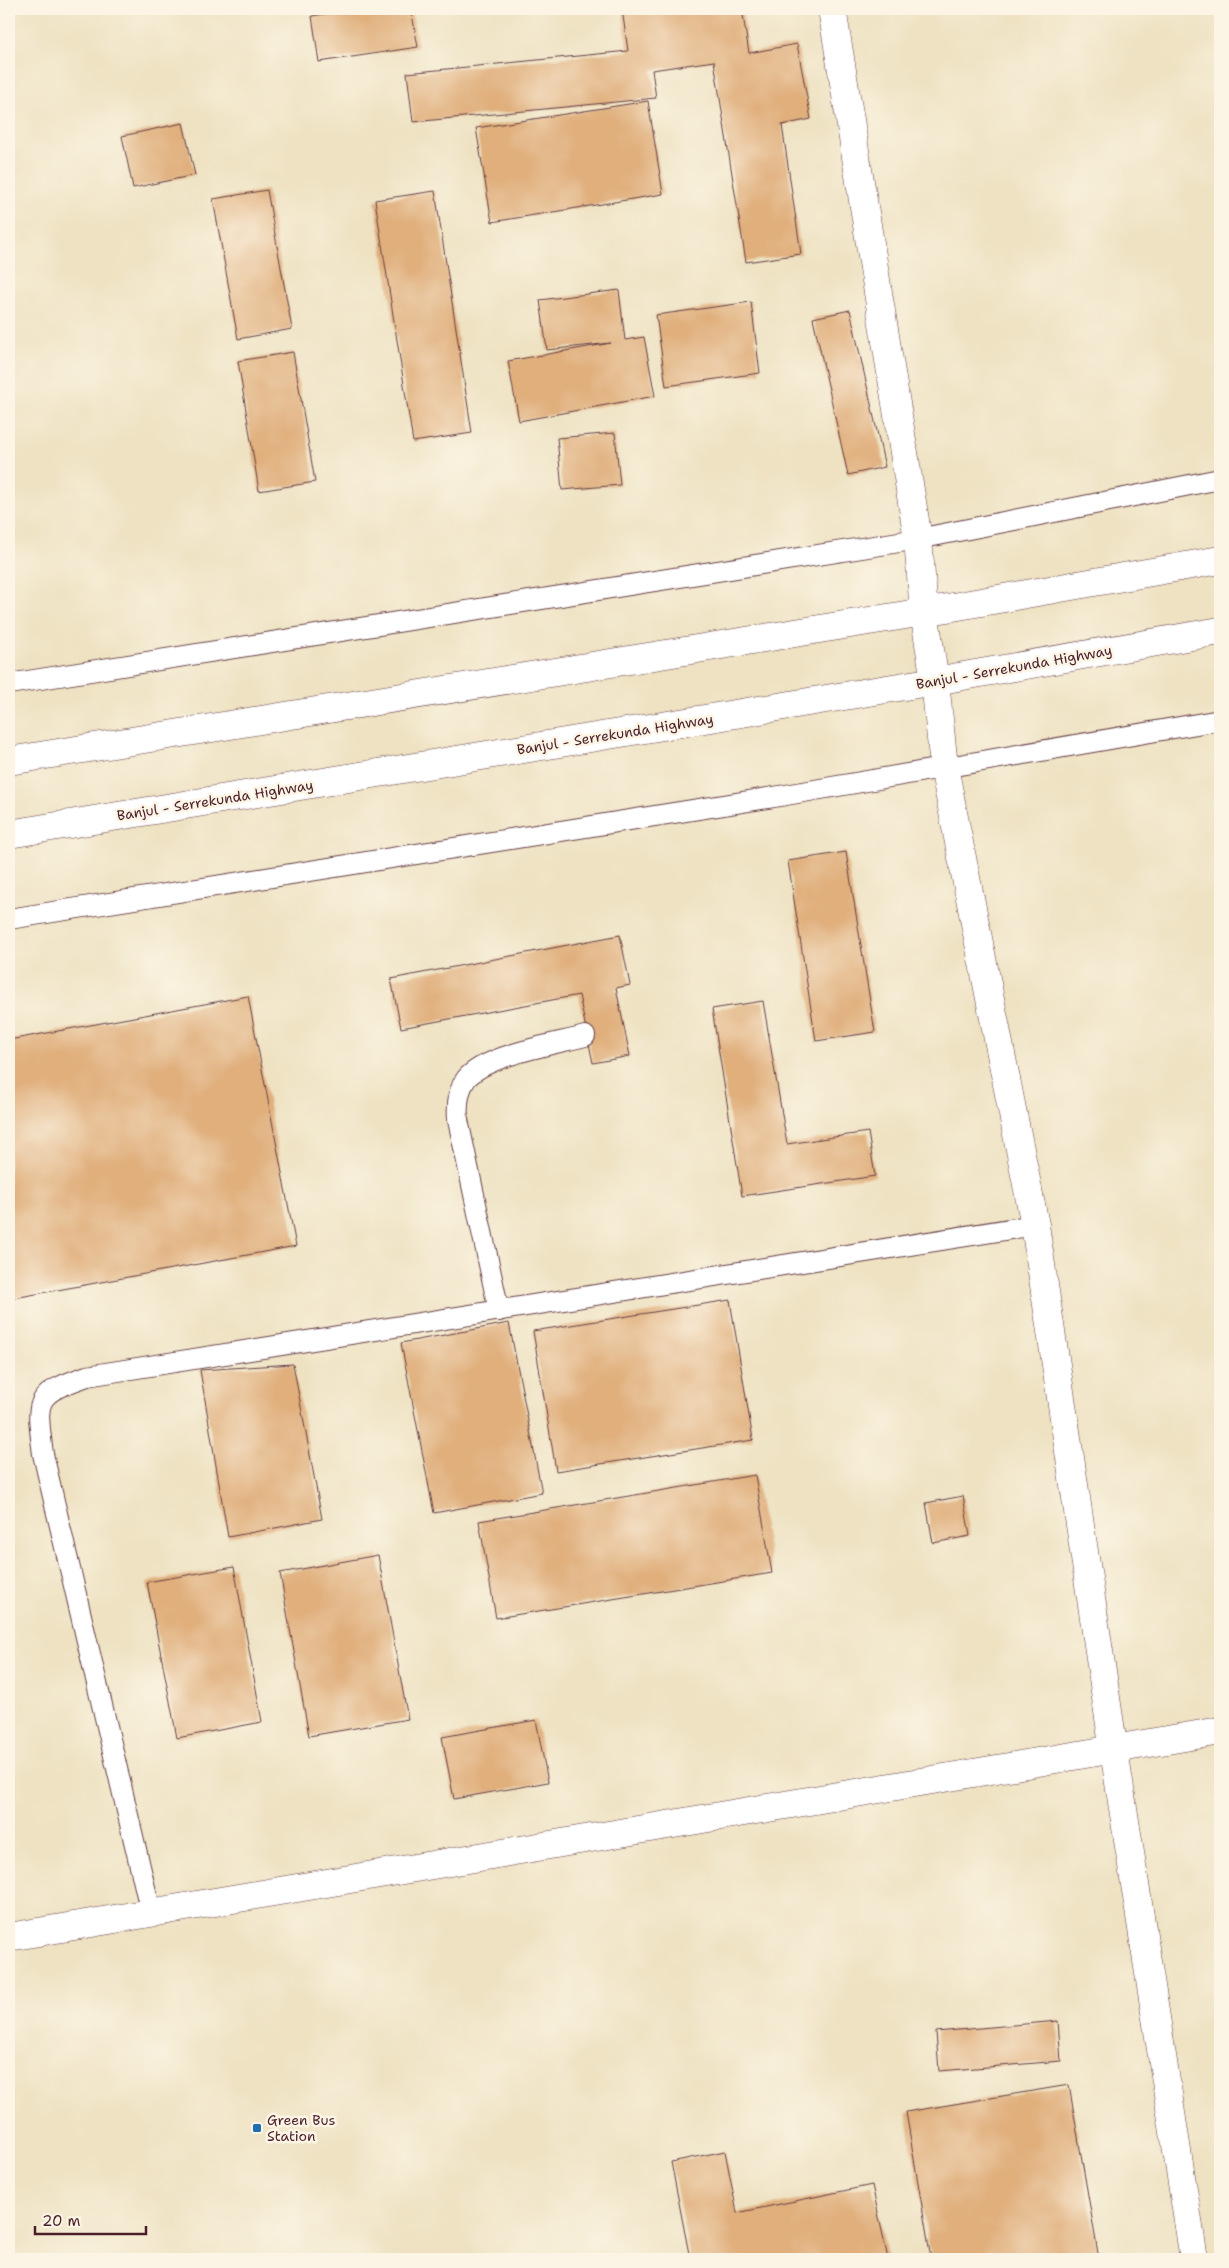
<svg xmlns="http://www.w3.org/2000/svg" width="1229" height="2268" viewBox="0 0 1229 2268" font-family="'Shantell Sans',sans-serif">
<style>
.building{fill:#e0af7b}
.lines{fill:none;stroke-linecap:round;stroke-linejoin:round}
.lane-casing{stroke:#633c42;stroke-width:22}
.street-casing{stroke:#633c42;stroke-width:29}
.secondary-casing{stroke:#633c42;stroke-width:29}
.highway-casing{stroke:#633c42;stroke-width:29}
.lane{stroke:#fff;stroke-width:20}
.street{stroke:#fff;stroke-width:28}
.secondary{stroke:#fff;stroke-width:28}
.highway{stroke:#fff;stroke-width:28}
.poi-dot{fill:#1f6fb2;stroke:#fcf5e5;stroke-width:2}
.labels{text-anchor:middle;dominant-baseline:central;stroke-width:5;stroke-linejoin:round;paint-order:stroke}
.street-label{font-size:14px;fill:#4a1f2b;stroke:#fcf5e5}
.poi-label{font-size:14px;fill:#4a1f2b;stroke:#fcf5e5;text-anchor:start}
</style>
<rect width="100%" height="100%" fill="#fcf5e5"/>
<filter id="ink" filterUnits="userSpaceOnUse"><feTurbulence type="fractalNoise" baseFrequency=".02" numOctaves="2"/><feDisplacementMap in="SourceGraphic" scale="10" xChannelSelector="R" yChannelSelector="G"/><feConvolveMatrix kernelMatrix="1 2 1 2 8 2 1 2 1" color-interpolation-filters="sRGB"/></filter>
<filter id="wash" filterUnits="userSpaceOnUse"><feTurbulence type="fractalNoise" baseFrequency=".0096" numOctaves="4" result="noise"/><feDisplacementMap in="SourceGraphic" scale="20" xChannelSelector="R" yChannelSelector="G"/><feGaussianBlur stdDeviation="1.12" result="paint"/><feColorMatrix in="noise" values="0 0 0 0 0 0 0 0 0 0 0 0 0 0 0 0 0 1.4 0 .05"/><feComposite in="paint" operator="in"/></filter>
<g filter="url(#wash)">
<rect width="100%" height="100%" fill="#eee2c2"/>
<g id="blocks">
<g class="building">
<polygon points="356,9 411,9 418,47 319,62 312,16"/>
<polygon points="622,9 742,9 749,53 797,44 811,119 782,125 801,254 746,262 714,61 652,70 656,98 413,122 407,73 628,51"/>
<polygon points="648,101 663,194 492,222 476,128"/>
<polygon points="183,123 195,175 133,188 122,136"/>
<polygon points="267,190 292,329 238,339 213,199"/>
<polygon points="435,191 472,433 413,442 375,200"/>
<polygon points="619,290 625,340 644,337 655,396 519,421 508,361 611,343 547,350 540,300"/>
<polygon points="751,302 760,373 666,386 656,315"/>
<polygon points="850,310 885,467 848,475 813,318"/>
<polygon points="293,352 315,482 259,491 238,361"/>
<polygon points="615,433 620,485 562,490 557,438"/>
<polygon points="846,852 875,1032 816,1041 788,861"/>
<polygon points="620,935 630,985 616,988 630,1056 593,1063 579,995 401,1028 391,979"/>
<polygon points="248,996 296,1246 9,1299 9,1040"/>
<polygon points="763,1001 787,1144 868,1132 875,1176 742,1196 712,1009"/>
<polygon points="730,1300 753,1440 556,1471 533,1331"/>
<polygon points="509,1323 542,1493 434,1513 401,1343"/>
<polygon points="293,1364 322,1519 228,1537 200,1370"/>
<polygon points="755,1475 772,1573 496,1618 479,1521"/>
<polygon points="963,1496 970,1536 933,1543 926,1503"/>
<polygon points="378,1555 408,1719 309,1736 280,1573"/>
<polygon points="234,1567 262,1722 177,1738 147,1582"/>
<polygon points="536,1720 548,1782 454,1799 442,1737"/>
<polygon points="1058,2021 1061,2061 939,2071 936,2032"/>
<polygon points="1069,2085 1099,2259 931,2259 906,2112"/>
<polygon points="725,2151 737,2213 872,2185 888,2259 690,2259 671,2162"/>
</g>
</g>
</g>
<g filter="url(#ink)">
<use href="#blocks" fill-opacity="0" stroke="#633c42" stroke-width="1"/>
<g class="lines">
<g class="lane-casing">
<g id="lane">
<polyline points="9,684 918,539 1220,479"/>
<polyline points="9,919 780,796 1220,720"/>
<path d="M 499,1311 L 458,1120 C 457,1107 458,1090 466,1079 C 485,1055 556,1044 585,1036"/>
<path d="M 151,1913 L 43,1454 C 36,1399 33,1395 87,1376 L 1035,1225"/>
</g>
</g>
<g class="street-casing">
<g id="street">
<polyline points="832,9 918,539 924,612"/>
<polyline points="9,1937 1220,1731"/>
</g>
</g>
<g class="secondary-casing">
<polyline id="secondary" points="924,612 935,681 944,767 1035,1225 1114,1751 1194,2259"/>
</g>
<g class="highway-casing">
<g id="highway">
<polyline points="9,761 924,612 1220,560"/>
<polyline points="9,834 935,681 1220,631"/>
</g>
</g>
<use href="#lane" class="lane"/>
<use href="#street" class="street"/>
<use href="#secondary" class="secondary"/>
<use href="#highway" class="highway"/>
</g>
</g>
<rect class="poi-dot" x="252" y="2123" width="10" height="10" rx="2.5"/>
<g class="labels">
<g class="street-label">
<text transform="translate(1014 667) rotate(-10)">Banjul - Serrekunda Highway</text>
<text transform="translate(615 734) rotate(-9)">Banjul - Serrekunda Highway</text>
<text transform="translate(215 800) rotate(-9)">Banjul - Serrekunda Highway</text>
</g>
<g class="poi-label">
<text x="267" y="2120">Green Bus<tspan x="267" dy="16">Station</tspan></text>
</g>
</g>
<rect width="1229" height="2268" fill="none" stroke="#fcf5e5" stroke-width="30"/>
<path d="M35 2226v8h111v-8" fill="none" stroke="#4a1f2b" stroke-width="2.5"/>
<text x="42" y="2226" font-size="15" fill="#4a1f2b" stroke="#fcf5e5" stroke-width="4" paint-order="stroke">20 m</text>
</svg>
